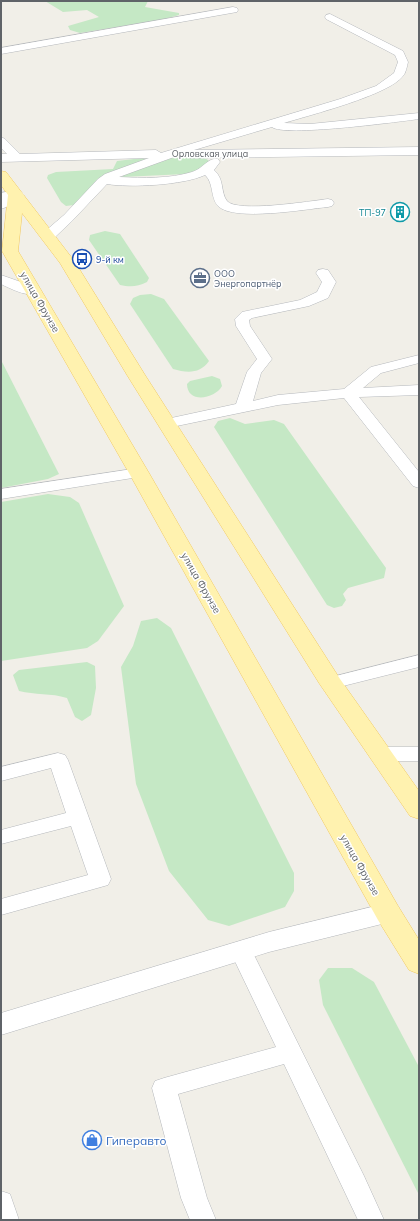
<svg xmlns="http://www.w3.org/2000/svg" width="420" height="1221" viewBox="0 0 420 1221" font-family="Mulish,sans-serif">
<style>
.green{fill:#c5e8c5}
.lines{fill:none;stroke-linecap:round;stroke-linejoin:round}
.service-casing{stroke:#b5b8bc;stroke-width:1}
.minor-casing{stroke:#b5b8bc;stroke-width:1}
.secondary-casing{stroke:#b6babf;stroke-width:1}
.primary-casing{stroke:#f2c960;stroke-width:1}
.service{fill:#fff;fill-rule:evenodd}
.minor{fill:#fff;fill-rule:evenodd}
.secondary{fill:#fff;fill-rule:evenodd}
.primary{fill:#fff2af;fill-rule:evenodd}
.labels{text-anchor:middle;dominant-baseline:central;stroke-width:3;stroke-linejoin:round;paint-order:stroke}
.far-street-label{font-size:9px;fill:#5f6368;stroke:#fff}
.far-culture-label{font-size:9px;fill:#0d838f;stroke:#fff;text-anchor:end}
.far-transit-label{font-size:9px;fill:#164399;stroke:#fff;text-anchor:start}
.far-service-label{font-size:9px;fill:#4e5e75;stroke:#fff;text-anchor:start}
.street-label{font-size:10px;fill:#5f6368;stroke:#fff}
.near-shop-label{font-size:12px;fill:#366cbe;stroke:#fff;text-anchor:start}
</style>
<rect width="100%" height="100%" fill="#f1efe8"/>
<g class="green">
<polygon points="45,1 148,1 145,7 179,13 179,15 161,20 80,33 70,30 68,26 99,17 87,10 63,12"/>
<path d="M 175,157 C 184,157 202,153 209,161 L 205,167 L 186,174 L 122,177 L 124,174 Z"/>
<polygon points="142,158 147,159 98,181 74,205 66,206 61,202 47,178 48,175 56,172 113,169 117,161"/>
<path d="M 105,231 L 120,234 L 149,278 L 147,282 C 137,287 130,287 120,285 L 89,240 L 90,235 Z"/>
<path d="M 151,294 L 164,299 L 209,361 C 200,374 187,373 173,369 L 130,304 L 133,298 L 140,295 Z"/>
<polygon points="1,360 59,474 48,479 1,488"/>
<path d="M 212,376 L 220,379 L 222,386 C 215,399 187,404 187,384 L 190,381 Z"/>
<polygon points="230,418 245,424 274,420 284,424 386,568 384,578 348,588 343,594 346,600 342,606 334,608 327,605 214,427 218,421"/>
<polygon points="48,494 70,497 79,503 124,606 98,641 87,648 1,661 1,502"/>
<polygon points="157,618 171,628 294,873 294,891 285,907 229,926 208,920 169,871 136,784 121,667 133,646 141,621"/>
<path d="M 87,662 L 95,666 L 96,688 L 91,715 L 82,721 L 75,717 L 67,698 C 51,693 35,695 19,691 L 13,675 L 19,670 Z"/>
<polygon points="328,968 352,968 374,982 419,1067 419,1195 323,1005 319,980"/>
</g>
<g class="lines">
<g class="service-casing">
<g id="service">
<polygon points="233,7 237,8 238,10 237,12 1,54 1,48"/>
<path d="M 330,14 L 403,51 L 408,62 C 407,66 406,73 403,76 C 389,95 310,115 284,123 L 310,124 L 419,113 L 419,119 C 397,122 283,137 272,127 L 194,150 L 419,147 L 419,155 L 190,158 L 186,157 L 185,153 L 119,177 C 143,178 169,179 192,172 C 203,169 208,157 218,159 L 220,162 L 214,170 C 225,180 220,191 227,201 C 237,213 311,201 328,199 L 332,200 L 334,203 L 332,206 L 328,207 C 306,209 234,222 218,206 C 210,197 214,183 205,175 C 184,185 130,188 107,184 L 72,221 L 53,239 L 43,239 L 42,236 L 43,233 L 64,215 L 98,179 L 105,174 L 149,158 L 1,162 L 1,154 L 7,154 L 1,148 L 1,137 L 5,139 L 20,154 L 156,150 L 161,153 L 340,99 L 376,86 L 394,73 L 398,62 L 395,55 L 326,19 L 325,17 L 326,15 Z"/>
<path d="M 16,191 L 20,192 L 22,195 C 18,201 8,207 1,209 L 1,199 Z"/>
<polygon points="323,269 328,270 336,282 328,298 309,306 252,318 249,320 250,326 272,359 261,373 253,401 278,395 344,389 371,367 419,355 419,363 381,373 363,388 419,385 419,395 359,397 419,472 419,488 413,486 344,398 278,405 167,428 162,426 159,423 162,420 236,404 247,372 257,359 236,326 235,319 242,312 300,300 317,292 322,282 316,273 318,270"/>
<path d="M 1,275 L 38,288 L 40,291 L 38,294 C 27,297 11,289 1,284 Z"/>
<polygon points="139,468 145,470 147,473 145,476 1,499 1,489"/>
<polygon points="419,655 419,667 331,689 324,687 322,683 324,679"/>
<polygon points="382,747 419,747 419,761 382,761 375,759 372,754 375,749"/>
<polygon points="58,753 65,755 68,760 111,879 108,885 1,915 1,899 88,875 71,826 1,844 1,830 66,813 51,768 1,781 1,767"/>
<polygon points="241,942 249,945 252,951 364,1176 384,1220 358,1220 284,1064 178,1094 207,1198 216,1220 190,1220 181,1198 152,1088 155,1081 164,1078 276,1047 230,951 233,945"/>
<polygon points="1,1191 10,1194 19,1220 1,1220"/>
</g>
</g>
<g class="minor-casing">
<polygon id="minor" points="388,903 398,906 401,913 398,920 269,952 1,1035 1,1013 269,932"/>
</g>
<g class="secondary-casing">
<polygon id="secondary" points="16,190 21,192 24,195 21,198 1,203 1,193"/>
</g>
<g class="primary-casing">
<polygon id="primary" points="1,171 6,172 75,262 145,375 340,679 419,791 419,819 410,816 319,683 127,375 60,263 22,213 18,251 149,473 398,906 419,940 419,974 409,970 378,920 129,473 2,251 8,195 1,185"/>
</g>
<use href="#service" class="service"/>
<use href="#minor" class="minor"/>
<use href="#secondary" class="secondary"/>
<use href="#primary" class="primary"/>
</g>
<defs>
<g id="building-ring" transform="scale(1)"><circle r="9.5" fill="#fff" stroke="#0f9aa8" stroke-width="1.5"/><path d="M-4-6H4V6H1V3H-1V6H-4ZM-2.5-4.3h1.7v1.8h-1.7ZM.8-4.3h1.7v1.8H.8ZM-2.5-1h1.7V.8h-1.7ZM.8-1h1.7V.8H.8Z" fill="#0f9aa8"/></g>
<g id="bus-ring" transform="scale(1)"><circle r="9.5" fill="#fff" stroke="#1a4fb4" stroke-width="1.5"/><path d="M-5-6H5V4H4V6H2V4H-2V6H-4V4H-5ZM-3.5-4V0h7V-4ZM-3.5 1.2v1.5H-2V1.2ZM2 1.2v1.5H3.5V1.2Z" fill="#1a4fb4"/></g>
<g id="office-ring" transform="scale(1)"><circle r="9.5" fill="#fff" stroke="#5c6f8a" stroke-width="1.5"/><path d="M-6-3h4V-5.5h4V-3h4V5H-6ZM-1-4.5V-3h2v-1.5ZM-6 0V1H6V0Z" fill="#5c6f8a"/></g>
<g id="shop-ring" transform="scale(1)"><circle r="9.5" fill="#fff" stroke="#3f7fe0" stroke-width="1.5"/><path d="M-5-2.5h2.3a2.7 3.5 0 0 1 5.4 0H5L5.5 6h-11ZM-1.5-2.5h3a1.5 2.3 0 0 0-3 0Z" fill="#3f7fe0"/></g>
</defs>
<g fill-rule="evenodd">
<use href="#building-ring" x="400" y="212"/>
<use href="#bus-ring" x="82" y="259"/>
<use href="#office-ring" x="200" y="278"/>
<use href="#shop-ring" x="92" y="1140"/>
</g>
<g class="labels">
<g class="far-street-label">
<text x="210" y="153">Орловская улица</text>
</g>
<g class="far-culture-label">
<text x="386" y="212">ТП-97</text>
</g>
<g class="far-transit-label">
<text x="96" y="259">9-й км</text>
</g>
<g class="far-service-label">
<text x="214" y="273">ООО<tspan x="214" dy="10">Энергопартнёр</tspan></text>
</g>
<g class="street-label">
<text transform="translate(40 302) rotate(60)">улица Фрунзе</text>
<text transform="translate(201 583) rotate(60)">улица Фрунзе</text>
<text transform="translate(360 865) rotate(60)">улица Фрунзе</text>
</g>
<g class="near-shop-label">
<text x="106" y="1140">Гиперавто</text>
</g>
</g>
<rect width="420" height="1221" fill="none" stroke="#5f6368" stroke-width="4"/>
</svg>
